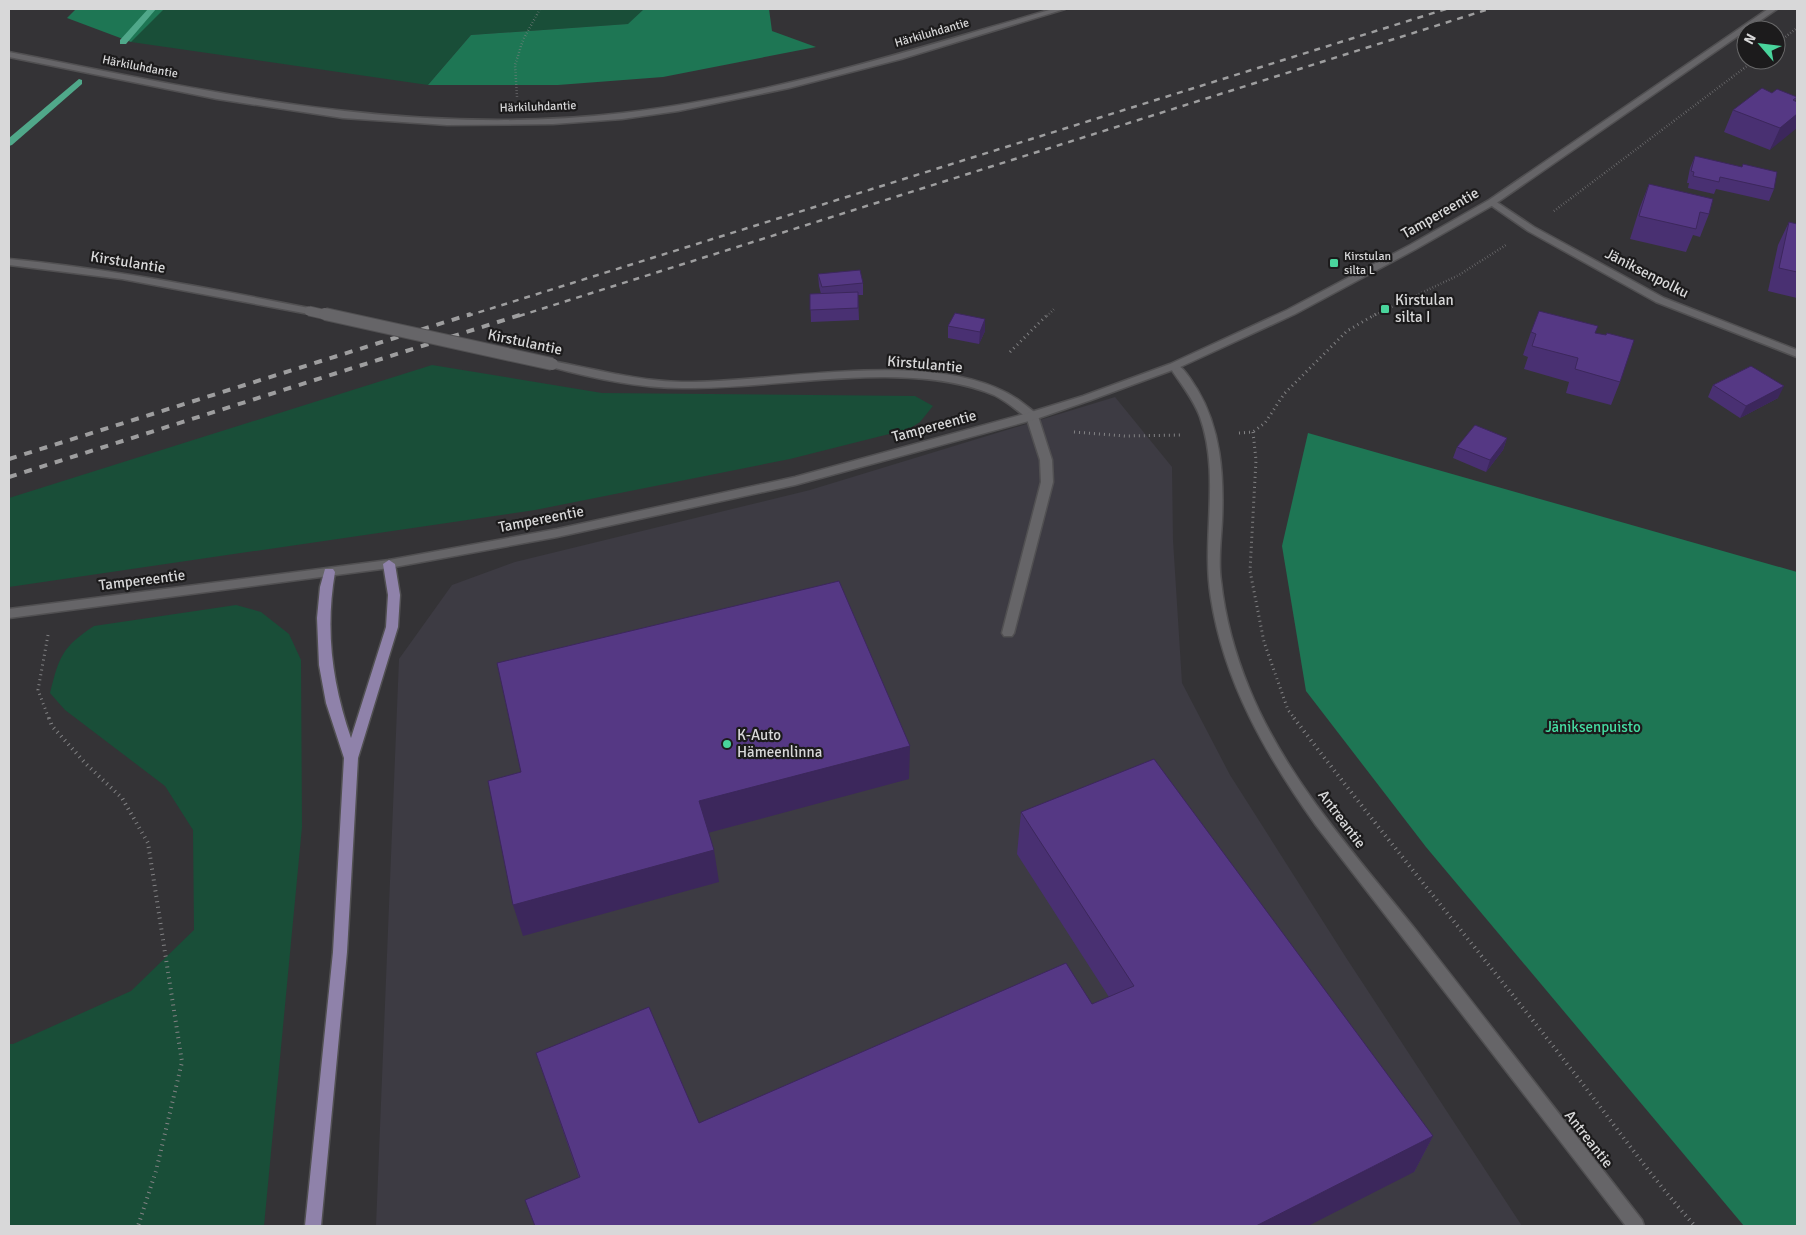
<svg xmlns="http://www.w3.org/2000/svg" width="1806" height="1235" viewBox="0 0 1806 1235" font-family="Signika,sans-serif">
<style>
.built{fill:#3d3b43}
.green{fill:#194e38}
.forest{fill:#1e7654}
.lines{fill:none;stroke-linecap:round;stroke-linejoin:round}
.stream{fill:#50a88a;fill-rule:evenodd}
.service-casing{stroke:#515052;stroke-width:3}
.minor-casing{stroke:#515052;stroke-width:3}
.tertiary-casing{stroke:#515052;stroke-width:3}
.secondary-casing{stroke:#515052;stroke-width:3}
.primary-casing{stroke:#515052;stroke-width:3}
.path-far2{stroke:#828284;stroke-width:2.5;stroke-dasharray:0.5 2.5;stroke-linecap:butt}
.path-far1{stroke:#828284;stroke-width:3;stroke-dasharray:1 4;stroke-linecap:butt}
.path{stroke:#828284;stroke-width:4;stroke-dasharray:1 4.5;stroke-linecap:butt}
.service{fill:#666568;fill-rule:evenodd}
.minor{fill:#666568;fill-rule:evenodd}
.tertiary{fill:#666568;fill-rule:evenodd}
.secondary{fill:#666568;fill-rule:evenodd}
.primary{fill:#8f82aa;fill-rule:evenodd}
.rail-far1{stroke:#9e9e9f;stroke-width:2.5;stroke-dasharray:6 6;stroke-linecap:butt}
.rail{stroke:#9e9e9f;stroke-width:4;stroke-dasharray:8 8;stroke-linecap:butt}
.tertiary-bridge-far1-casing{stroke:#515052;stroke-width:11;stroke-linecap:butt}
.tertiary-bridge-casing{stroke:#515052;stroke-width:14;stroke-linecap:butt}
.tertiary-bridge-far1{stroke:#666568;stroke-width:9}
.tertiary-bridge{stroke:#666568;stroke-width:12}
.wall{fill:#493072}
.shaded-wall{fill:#3c275c}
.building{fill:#553884;stroke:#3c275c}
.poi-dot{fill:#49d49c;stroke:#1c1b1c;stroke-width:2}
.labels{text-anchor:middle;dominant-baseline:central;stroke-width:4.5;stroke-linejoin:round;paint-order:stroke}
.far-street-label{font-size:12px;fill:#d8d8d9;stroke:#1c1b1c}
.far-poi-label{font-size:12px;fill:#d8d8d9;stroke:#1c1b1c;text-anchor:start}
.street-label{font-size:15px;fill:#d8d8d9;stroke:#1c1b1c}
.poi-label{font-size:15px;fill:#d8d8d9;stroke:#1c1b1c;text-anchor:start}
.park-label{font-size:15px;fill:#45dda2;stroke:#1c1b1c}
</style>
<rect width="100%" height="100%" fill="#343336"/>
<polygon class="built" points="1115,397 1172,467 1173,540 1182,683 1230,775 1345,956 1522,1226 376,1226 399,659 452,585 515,562 810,490"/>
<g class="green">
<polygon points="163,9 644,9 629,24 471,35 428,85 131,42"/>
<polygon points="432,365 602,393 915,396 933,406 920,422 909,429 790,459 535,510 9,587 9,498"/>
<path d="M 236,605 L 261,612 L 289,634 L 301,660 L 302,827 L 264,1226 L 9,1226 L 9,1044 L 13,1044 L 131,991 L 194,930 L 193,830 L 165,786 L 65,710 L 50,693 C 59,657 62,647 94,626 Z"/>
</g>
<g class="forest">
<polygon points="76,9 164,9 131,42 67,18"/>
<polygon points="644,9 769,9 772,31 816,47 663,77 558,85 428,85 471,35 628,24"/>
<polygon points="1308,433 1797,572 1797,1226 1744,1226 1426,847 1306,691 1282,546"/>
</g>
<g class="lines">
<g class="stream">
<polygon points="148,9 156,9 126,44 120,44 120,40"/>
<polygon points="79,79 82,80 82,84 12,145 9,146 9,138"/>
</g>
<g class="service-casing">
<polygon id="service" points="1032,412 1038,416 1052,460 1053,482 1014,633 1012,636 1004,636 1002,633 1041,482 1040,460 1026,416"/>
</g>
<g class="minor-casing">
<g id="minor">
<path d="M 1053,9 L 1065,9 L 901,59 L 789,88 L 678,111 L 622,119 L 553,124 L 447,125 L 343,118 L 217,99 L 9,57 L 9,52 C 216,93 410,138 623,113 C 770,96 911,50 1053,9 Z"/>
<polygon points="1492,199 1534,227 1664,298 1797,350 1797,357 1656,302 1528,231 1489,204 1487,202"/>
<path d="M 1174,363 C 1184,367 1191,380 1197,389 C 1221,429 1224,475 1222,521 C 1221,541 1218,561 1221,581 C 1225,618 1235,654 1249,688 C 1286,779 1354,853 1415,929 C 1491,1026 1566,1123 1642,1220 L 1644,1226 L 1626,1226 L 1315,824 C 1266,755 1224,682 1211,598 C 1201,538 1221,476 1200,417 C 1193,398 1180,383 1169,366 Z"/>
</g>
</g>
<g class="tertiary-casing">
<g id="tertiary">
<path d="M 9,259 C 110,269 209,288 309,308 L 314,311 L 309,314 L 122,279 L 9,265 Z"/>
<path d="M 552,361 C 595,369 638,381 682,382 C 777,383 941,345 1020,401 C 1026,406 1033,410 1038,416 L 1032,420 L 1028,419 C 1017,410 1006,401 994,395 C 906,358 777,390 682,388 C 638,388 591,378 548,366 L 547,364 Z"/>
</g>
</g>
<g class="secondary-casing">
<polygon id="secondary" points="1768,9 1777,9 1495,204 1416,249 1295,314 1178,368 1091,400 1036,419 795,485 557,537 389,568 9,618 9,609 389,560 557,529 795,477 1028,413 1083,396 1170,364 1287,310 1410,245 1489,200"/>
</g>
<g class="primary-casing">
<path id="primary" d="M 389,560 L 395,564 L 400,595 L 398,627 L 358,758 L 347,952 L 321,1226 L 305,1226 L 333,952 L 344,758 L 326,703 L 319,665 L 317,618 L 320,587 L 325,569 L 333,569 L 335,572 C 325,630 332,683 351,738 L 386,627 L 388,595 L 383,564 Z"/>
</g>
<g class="path-far2">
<polyline points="1776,44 1797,28"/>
<polyline points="517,97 515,65 523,40 540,9"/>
<polyline points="1554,211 1755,60"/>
<polyline points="1047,316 1054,309"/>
<polyline points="1373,316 1459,275 1506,245"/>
</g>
<g class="path-far1">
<polyline points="1010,352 1048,314"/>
<polyline points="1074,432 1125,436 1181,435"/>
<polyline points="1253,432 1256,460 1250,571 1264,642 1288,710 1295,719"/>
<polyline points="1239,433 1253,432 1265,423 1284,394 1347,331 1376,314"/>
<polyline points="48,635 38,690 49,719"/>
</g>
<g class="path">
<polyline points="49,718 52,726 86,764 122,798 148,843 182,1062 156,1171 138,1226"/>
<path d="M 1294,718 C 1384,837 1479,951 1571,1069 C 1612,1121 1650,1176 1695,1226"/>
</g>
<use href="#service" class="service"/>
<use href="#minor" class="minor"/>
<use href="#tertiary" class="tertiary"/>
<use href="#secondary" class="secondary"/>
<use href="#primary" class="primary"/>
<g class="rail-far1">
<polyline points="467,316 1446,9"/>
<polyline points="519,316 1489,9"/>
</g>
<g class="rail">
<polyline points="9,459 471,314"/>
<polyline points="9,477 523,314"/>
</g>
<g class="tertiary-bridge-far1-casing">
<polyline id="tertiary-bridge-far1" points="309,311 331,316"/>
</g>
<g class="tertiary-bridge-casing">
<polyline id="tertiary-bridge" points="325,314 552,364"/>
</g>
<use href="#tertiary-bridge-far1" class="tertiary-bridge-far1"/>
<use href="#tertiary-bridge" class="tertiary-bridge"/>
</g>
<g class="wall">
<polygon points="1772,93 1797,97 1770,150 1724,132 1733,110"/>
<polygon points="1695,156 1774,189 1769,201 1716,189 1714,194 1688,188 1689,183 1687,183 1690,168"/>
<polygon points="1649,184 1709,214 1700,237 1693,235 1686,252 1630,239 1640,207"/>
<polygon points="1789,222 1797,224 1797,298 1768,291 1778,245"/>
<polygon points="818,274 863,283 863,295 858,295 859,320 811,322 810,294 821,294 819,286"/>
<polygon points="985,319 985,331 979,344 948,338 948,326"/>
<polygon points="1531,332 1595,333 1620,382 1611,405 1566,393 1569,382 1524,369 1528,357 1523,355"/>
<polygon points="1713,385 1778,398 1740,418 1708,397"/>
<polygon points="1507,438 1503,450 1486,472 1453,458 1457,447"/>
<polygon points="1021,812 1433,1136 1414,1172 579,1177 536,1053 699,1123 1092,1004 1109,997 1017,854"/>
</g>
<g class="shaded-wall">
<polygon points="1797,114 1797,128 1770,150 1780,128"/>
<polygon points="985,319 985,331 979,344 980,332"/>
<polygon points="1784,386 1778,398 1740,418 1746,406"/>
<polygon points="1507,438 1503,450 1486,472 1490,460"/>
<polygon points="910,746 909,779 704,834 699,801"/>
<polygon points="714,850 719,882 523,936 513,905"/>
<polygon points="1433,1136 1414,1172 1308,1226 1256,1226"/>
</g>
<g class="building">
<polygon points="1762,88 1772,93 1777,89 1797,97 1793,100 1797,102 1797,114 1780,128 1733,110"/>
<polygon points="1695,156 1742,167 1743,164 1777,172 1774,189 1720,177 1719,182 1693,176 1694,172 1691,171"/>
<polygon points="1649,184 1713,199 1709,214 1700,212 1696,229 1639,216"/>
<polygon points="1789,222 1797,224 1797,272 1779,268"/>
<polygon points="860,270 863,283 822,287 818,274"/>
<polygon points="858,292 858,308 810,310 810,294"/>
<polygon points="1539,311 1598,326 1595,333 1606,335 1607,333 1634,340 1620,382 1575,369 1578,358 1532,346 1536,334 1531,332"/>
<polygon points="955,313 985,319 980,332 948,326"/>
<polygon points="1751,366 1784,386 1746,406 1713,385"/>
<polygon points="1475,425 1507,438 1490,460 1457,447"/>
<polygon points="839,581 910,746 699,801 714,850 513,905 488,781 521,772 497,663"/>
<polygon points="1154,759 1433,1136 1256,1226 535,1226 525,1200 580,1177 536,1053 649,1007 699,1123 1066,963 1092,1004 1134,986 1021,812"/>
</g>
<g class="poi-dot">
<rect x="1329" y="258" width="10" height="10" rx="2.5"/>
<rect x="1380" y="304" width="10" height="10" rx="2.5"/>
<circle cx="727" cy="744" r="5"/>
</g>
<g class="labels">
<g class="far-street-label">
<text transform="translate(932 33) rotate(-16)">Härkiluhdantie</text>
<text transform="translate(140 67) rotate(11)">Härkiluhdantie</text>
<text transform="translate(538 107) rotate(-2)">Härkiluhdantie</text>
</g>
<g class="far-poi-label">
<text x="1344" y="256">Kirstulan<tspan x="1344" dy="14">silta L</tspan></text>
</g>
<g class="street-label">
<text transform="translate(1440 213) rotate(-30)">Tampereentie</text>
<text transform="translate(128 262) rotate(9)">Kirstulantie</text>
<text transform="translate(1647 273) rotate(27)">Jäniksenpolku</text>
<text transform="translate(525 342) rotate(12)">Kirstulantie</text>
<text transform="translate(925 364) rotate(5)">Kirstulantie</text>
<text transform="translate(934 426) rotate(-15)">Tampereentie</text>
<text transform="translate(541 519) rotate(-11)">Tampereentie</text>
<text transform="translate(142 580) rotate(-7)">Tampereentie</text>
<text transform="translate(1342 819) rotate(53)">Antreantie</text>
<text transform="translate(1589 1139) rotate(52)">Antreantie</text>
</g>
<g class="poi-label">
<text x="1395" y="300">Kirstulan<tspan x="1395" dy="17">silta I</tspan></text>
<text x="737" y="735">K-Auto<tspan x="737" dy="17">Hämeenlinna</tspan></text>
</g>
<g class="park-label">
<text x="1593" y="727">Jäniksenpuisto</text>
</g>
</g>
<rect width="1806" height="1235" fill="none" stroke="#d8d8d9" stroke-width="20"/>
<g transform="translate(1761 45) rotate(298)"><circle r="24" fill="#1c1b1c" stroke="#676768"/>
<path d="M0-4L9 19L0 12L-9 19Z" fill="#49d49c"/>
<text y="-8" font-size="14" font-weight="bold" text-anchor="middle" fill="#d8d8d9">N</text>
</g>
</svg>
